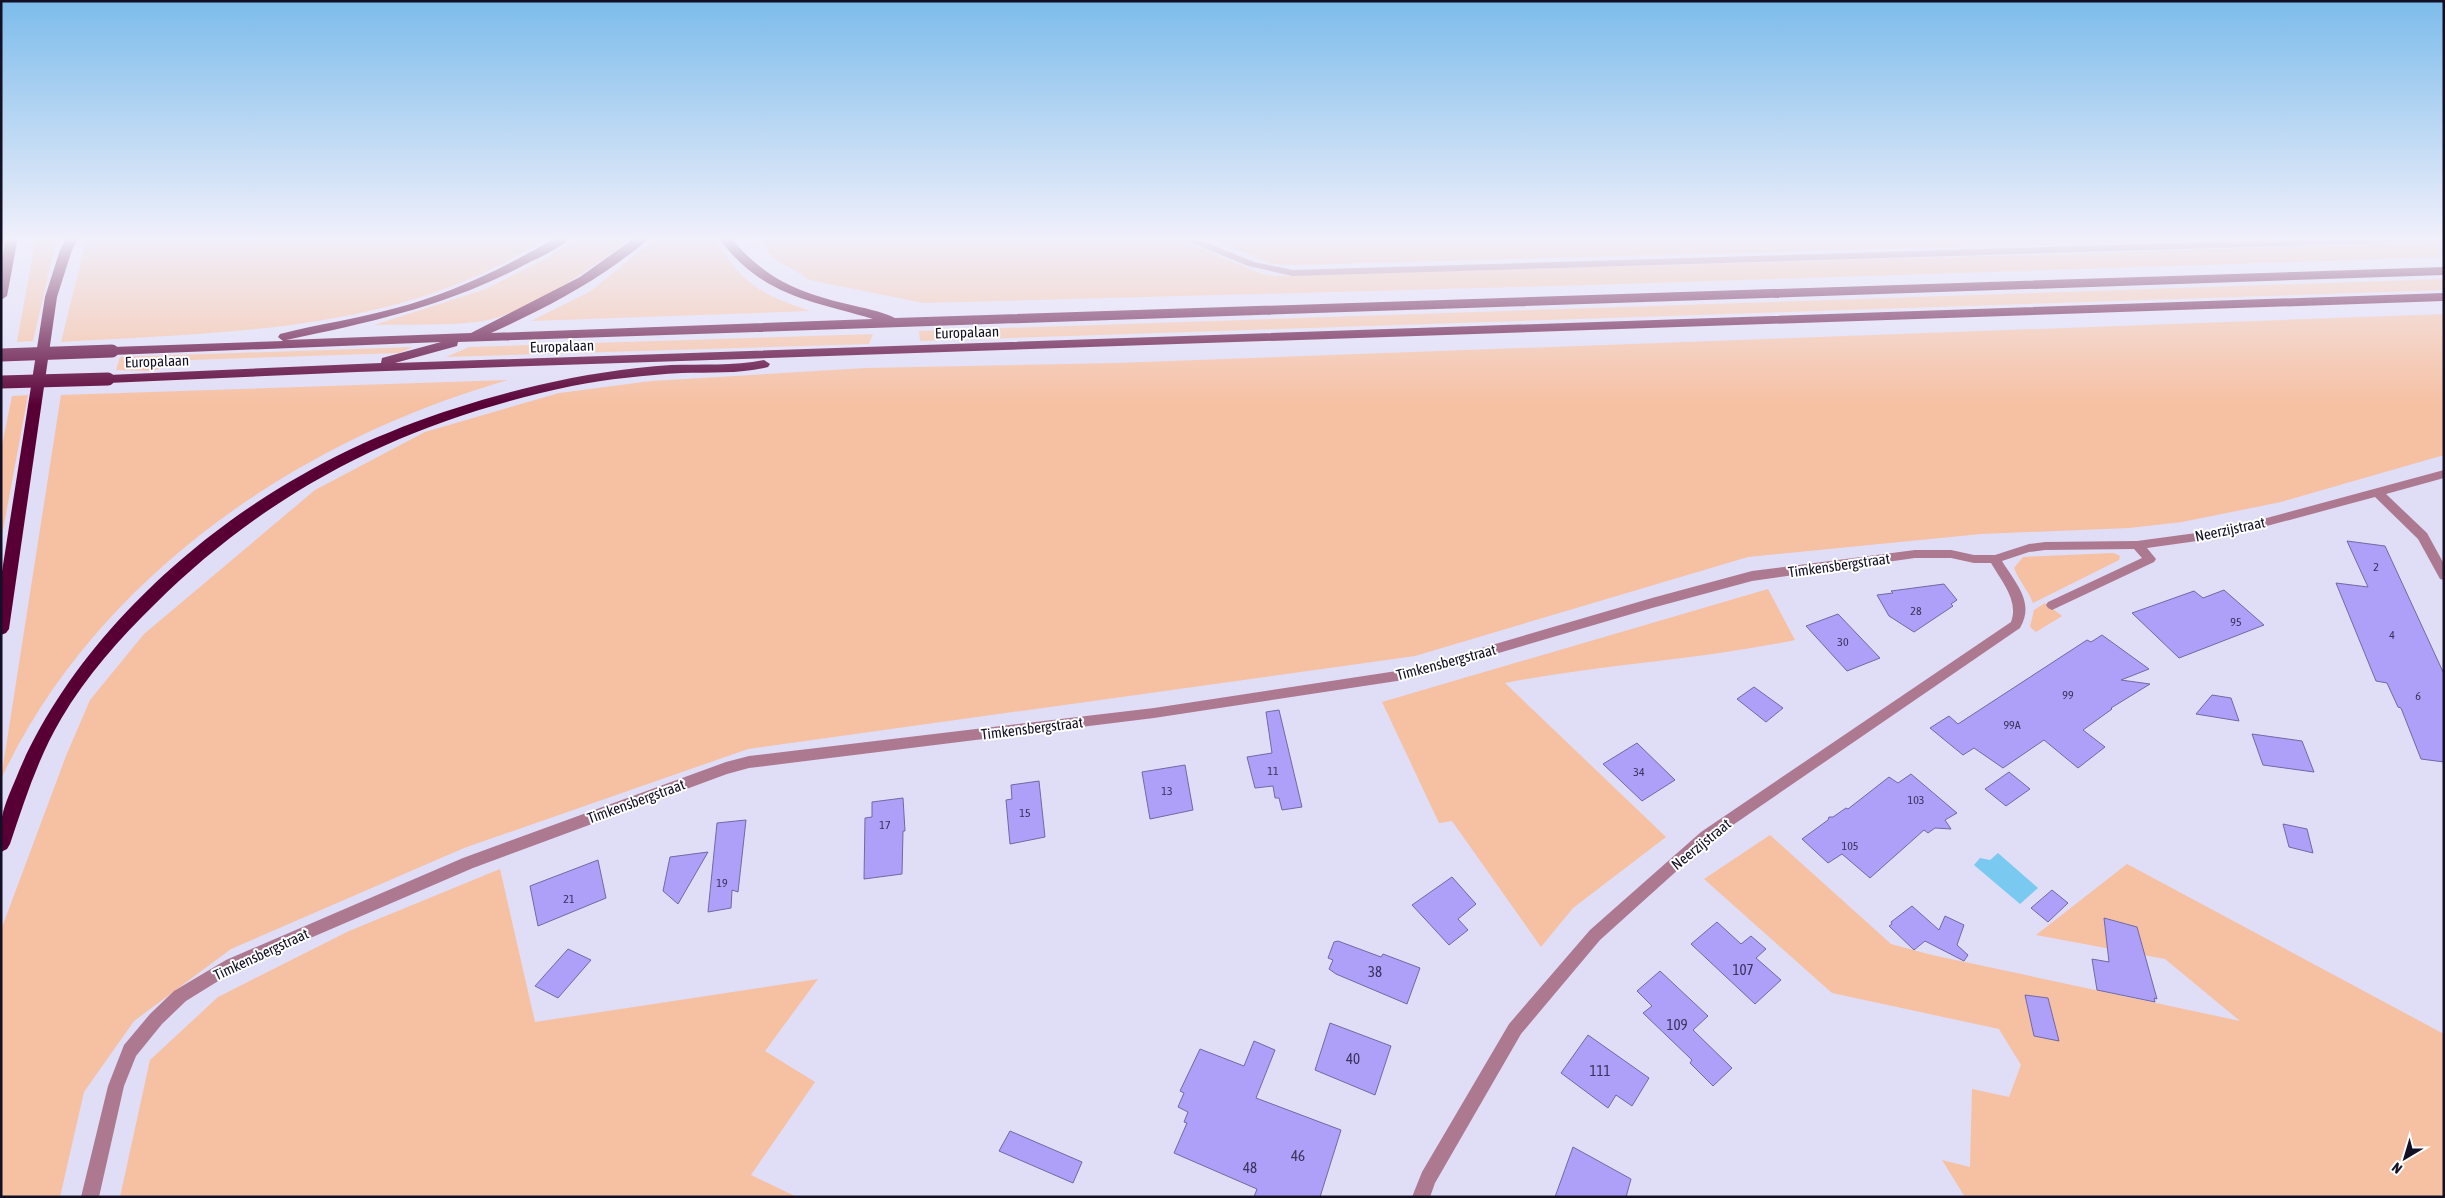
<svg xmlns="http://www.w3.org/2000/svg" width="2445" height="1198" viewBox="0 0 2445 1198" font-family="'Asap Condensed',sans-serif">
<style>
.green{fill:#f6c0a2}
.water{fill:#7ac9f0}
.building{fill:#ae9ff8;stroke:#7269a2}
.lines{fill:none;stroke-linecap:round;stroke-linejoin:round}
.street{fill:#ad7990;fill-rule:evenodd}
.highway{fill:#580036;fill-rule:evenodd}
.highway-bridge{stroke:#580036;stroke-width:13}
.labels{text-anchor:middle;dominant-baseline:central;stroke-width:4;stroke-linejoin:round;paint-order:stroke}
.number-label{font-size:12px;fill:#3a335a}
.street-label{font-size:15px;fill:#130f25;stroke:#fff}
.near-number-label{font-size:15px;fill:#3a335a}
</style>
<rect width="100%" height="100%" fill="#e0ddf7"/>
<g class="green">
<polygon points="36,237 60,237 55,246 33,341 17,342"/>
<path d="M 87,237 L 547,237 C 405,333 226,332 61,342 Z"/>
<path d="M 578,237 L 633,237 C 594,267 525,316 477,322 C 443,326 408,324 374,325 L 486,289 L 547,258 Z"/>
<path d="M 657,237 L 713,237 C 743,284 759,294 810,311 L 531,321 L 591,291 Z"/>
<polygon points="759,237 1172,237 1260,273 1275,276 2101,253 2444,241 2444,257 1592,285 923,303 810,280 772,257"/>
<polygon points="1208,237 2315,237 1297,265 1272,264"/>
<polygon points="2444,279 2444,290 920,341 919,331"/>
<polygon points="2444,314 2444,455 2281,502 2182,522 2129,528 1981,534 1748,557 1415,656 748,749 464,848 231,949 134,1021 84,1092 60,1197 1,1197 1,930 66,756 90,700 144,634 315,490 425,432 559,393 651,381 865,368 1115,363"/>
<polygon points="873,334 869,344 446,357 469,347"/>
<polygon points="413,347 399,353 190,360 152,371 116,370 120,357"/>
<path d="M 508,380 C 298,440 96,577 1,779 L 61,395 Z"/>
<polygon points="28,395 1,541 1,450 12,396"/>
<path d="M 2114,553 L 2120,556 L 2119,560 L 2033,603 C 2028,590 2019,581 2014,568 L 2023,557 Z"/>
<path d="M 1768,589 L 1795,640 C 1699,660 1601,664 1505,683 L 1666,837 L 1573,908 L 1541,947 L 1452,821 L 1439,823 L 1382,702 Z"/>
<polygon points="2045,603 2062,616 2036,632 2030,627 2034,610"/>
<polygon points="1770,835 1891,944 1932,955 2240,1021 2165,959 2036,935 2127,864 2444,1034 2444,1197 1965,1197 1942,1160 1970,1167 1972,1089 2009,1097 2021,1065 1999,1029 1832,993 1704,879"/>
<polygon points="500,869 535,1022 818,979 765,1051 815,1082 751,1175 797,1197 120,1197 150,1060 218,997 349,931"/>
</g>
<polygon class="water" points="1998,853 2038,888 2020,904 1974,865 1980,858 1990,860"/>
<g class="building">
<polygon points="2347,541 2385,546 2444,674 2444,762 2421,759 2401,708 2398,707 2387,683 2376,681 2336,583 2368,587"/>
<polygon points="1944,584 1957,600 1951,604 1953,606 1914,632 1889,616 1877,595 1893,593 1891,591"/>
<polygon points="2224,590 2264,625 2179,658 2132,613 2194,591 2203,598"/>
<polygon points="1838,614 1880,658 1847,671 1806,626"/>
<polygon points="2102,635 2149,669 2121,680 2150,684 2111,708 2112,709 2083,730 2105,747 2078,768 2044,740 2003,768 1974,748 1963,755 1930,728 1949,716 1958,724 2087,640 2091,642"/>
<polygon points="1754,687 1783,708 1766,722 1737,699"/>
<polygon points="2212,695 2231,698 2239,721 2196,714"/>
<polygon points="1279,710 1302,807 1282,810 1279,798 1275,798 1273,786 1255,788 1247,757 1272,753 1266,712"/>
<polygon points="2252,734 2302,741 2314,772 2263,765"/>
<polygon points="1637,743 1675,780 1642,801 1603,764"/>
<polygon points="1185,765 1193,810 1150,819 1142,772"/>
<polygon points="2009,772 2030,789 2006,806 1985,789"/>
<polygon points="1911,774 1957,813 1945,820 1951,829 1935,828 1928,833 1924,830 1870,878 1842,854 1828,863 1802,839 1828,820 1829,817 1833,817 1846,808 1848,809 1889,777 1898,783"/>
<polygon points="1039,781 1045,837 1010,844 1006,800 1012,799 1011,785"/>
<polygon points="903,798 905,831 903,831 902,874 864,879 865,818 872,817 872,802"/>
<polygon points="746,820 738,892 732,890 731,908 708,912 717,823"/>
<polygon points="2283,824 2307,829 2313,853 2289,847"/>
<polygon points="708,852 678,904 663,891 670,857"/>
<polygon points="598,860 606,898 538,926 530,886"/>
<polygon points="1452,877 1476,904 1458,919 1468,930 1449,945 1412,905"/>
<polygon points="2052,890 2068,903 2048,922 2031,908"/>
<polygon points="1912,906 1939,930 1945,916 1964,925 1957,945 1968,955 1964,961 1925,941 1914,950 1889,926 1892,924 1891,922"/>
<polygon points="2104,918 2137,927 2157,999 2154,998 2155,1002 2097,990 2092,959 2109,962"/>
<polygon points="1717,922 1741,944 1751,936 1766,949 1756,958 1781,980 1755,1004 1691,944"/>
<polygon points="1338,941 1381,957 1383,954 1420,968 1407,1004 1336,974 1329,969 1333,960 1328,958 1334,942"/>
<polygon points="568,949 591,960 558,998 535,986"/>
<polygon points="1660,971 1708,1016 1693,1030 1732,1068 1713,1086 1690,1063 1692,1060 1643,1013 1652,1006 1637,991"/>
<polygon points="2025,995 2048,998 2059,1041 2034,1036"/>
<polygon points="1330,1023 1391,1046 1375,1095 1315,1070"/>
<polygon points="1588,1035 1649,1078 1632,1106 1616,1095 1608,1108 1561,1073"/>
<polygon points="1254,1041 1275,1050 1256,1098 1341,1130 1320,1197 1254,1197 1257,1189 1174,1153 1187,1123 1184,1122 1188,1112 1178,1107 1184,1093 1180,1091 1200,1049 1244,1066"/>
<polygon points="1010,1131 1082,1162 1073,1183 999,1151"/>
<polygon points="1573,1147 1631,1179 1626,1197 1555,1197"/>
</g>
<g class="lines">
<g class="street">
<polygon points="1178,237 1192,237 1254,262 1293,270 2376,237 2444,237 2444,241 1293,276 1248,266"/>
<path d="M 2444,470 L 2444,478 L 2386,494 L 2427,533 L 2444,564 L 2444,580 L 2440,579 L 2418,539 L 2375,497 L 2226,537 L 2147,548 L 2156,559 L 2154,562 L 2052,610 L 2048,608 L 2046,605 L 2048,602 L 2142,558 L 2134,549 L 2045,550 L 2029,552 L 2002,561 C 2016,584 2035,602 2020,628 L 1711,840 L 1600,940 L 1521,1034 L 1435,1183 L 1430,1197 L 1412,1197 L 1422,1172 L 1509,1024 L 1590,930 L 1701,832 L 2011,622 C 2019,601 2002,582 1991,563 L 1974,563 L 1951,558 L 1915,558 L 1752,581 L 1652,608 L 1410,679 L 1154,718 L 749,768 L 727,774 L 473,868 L 236,970 L 186,1001 L 162,1024 L 136,1056 L 124,1086 L 99,1197 L 81,1197 L 108,1086 L 124,1045 L 150,1014 L 174,991 L 226,960 L 463,858 L 726,762 L 749,756 L 1154,708 L 1410,669 L 1652,598 L 1752,571 L 1915,550 L 1951,550 L 1974,555 L 1995,555 L 2029,544 L 2045,542 L 2137,541 L 2226,529 Z"/>
</g>
<g class="highway">
<polygon points="6,237 18,237 7,296 1,300 1,263"/>
<polygon points="67,237 79,237 72,250 57,297 9,629 6,633 1,635 1,578 45,297 60,250"/>
<path d="M 557,237 L 571,237 C 561,248 542,256 528,263 C 447,306 375,321 286,340 L 471,333 L 580,277 L 636,237 L 649,237 C 641,247 629,254 619,262 C 579,291 535,313 491,333 L 873,319 C 809,300 761,296 718,237 L 730,237 C 764,278 797,292 847,304 C 863,308 881,311 895,318 L 2444,267 L 2444,275 L 458,342 L 457,346 L 395,363 L 2444,293 L 2444,301 L 357,372 L 108,383 L 102,379 L 108,375 L 381,363 L 382,358 L 441,342 L 112,355 L 106,351 L 112,347 L 283,341 L 278,337 L 280,334 C 318,324 357,319 396,308 C 452,293 506,267 557,237 Z"/>
<path d="M 764,360 L 770,364 L 768,367 C 741,374 711,372 682,373 C 645,375 608,379 572,386 C 409,420 274,486 155,604 C 120,638 86,676 61,719 C 38,758 24,802 10,844 L 7,849 L 1,852 C 1,841 0,828 2,817 C 5,802 13,786 19,771 C 71,649 186,540 300,476 C 374,433 456,405 539,385 C 582,375 626,368 671,365 C 702,364 733,366 764,360 Z"/>
</g>
<g class="highway-bridge">
<polyline points="1,355 112,351"/>
<polyline points="1,382 108,379"/>
</g>
</g>
<linearGradient id="sky" x2="0" y2="1"><stop stop-color="#7cbceb"/><stop offset="0.59" stop-color="#f1f0fb"/><stop offset="1" stop-color="#f1f0fb" stop-opacity="0"/></linearGradient>
<rect width="2445" height="405" fill="url(#sky)"/>
<g class="labels">
<g class="number-label">
<text x="2376" y="567">2</text>
<text x="1916" y="611">28</text>
<text x="2236" y="622">95</text>
<text x="2392" y="635">4</text>
<text x="1843" y="642">30</text>
<text x="2068" y="695">99</text>
<text x="2418" y="696">6</text>
<text x="2012" y="725">99A</text>
<text x="1273" y="771">11</text>
<text x="1639" y="772">34</text>
<text x="1167" y="791">13</text>
<text x="1916" y="800">103</text>
<text x="1025" y="813">15</text>
<text x="885" y="825">17</text>
<text x="1850" y="846">105</text>
<text x="722" y="883">19</text>
<text x="569" y="899">21</text>
</g>
<g class="street-label">
<text transform="translate(967 332) rotate(-2)">Europalaan</text>
<text transform="translate(562 346) rotate(-2)">Europalaan</text>
<text transform="translate(157 361) rotate(-2)">Europalaan</text>
<text transform="translate(2230 529) rotate(-12)">Neerzijstraat</text>
<text transform="translate(1839 565) rotate(-8)">Timkensbergstraat</text>
<text transform="translate(1446 662) rotate(-15)">Timkensbergstraat</text>
<text transform="translate(1032 728) rotate(-7)">Timkensbergstraat</text>
<text transform="translate(636 801) rotate(-20)">Timkensbergstraat</text>
<text transform="translate(1701 844) rotate(-39)">Neerzijstraat</text>
<text transform="translate(261 954) rotate(-25)">Timkensbergstraat</text>
</g>
<g class="near-number-label">
<text x="1743" y="969">107</text>
<text x="1375" y="971">38</text>
<text x="1677" y="1024">109</text>
<text x="1353" y="1058">40</text>
<text x="1600" y="1070">111</text>
<text x="1298" y="1155">46</text>
<text x="1250" y="1167">48</text>
</g>
</g>
<rect width="2445" height="1198" fill="none" stroke="#130f25" stroke-width="5"/>
<g transform="translate(2405 1158) rotate(218)" stroke="#ffffff" stroke-width="4" paint-order="stroke">
<path d="M0-4L9 19L0 12L-9 19Z" fill="#130f25"/>
<text y="-8" font-size="14" font-weight="bold" text-anchor="middle" fill="#130f25">N</text>
</g>
</svg>
